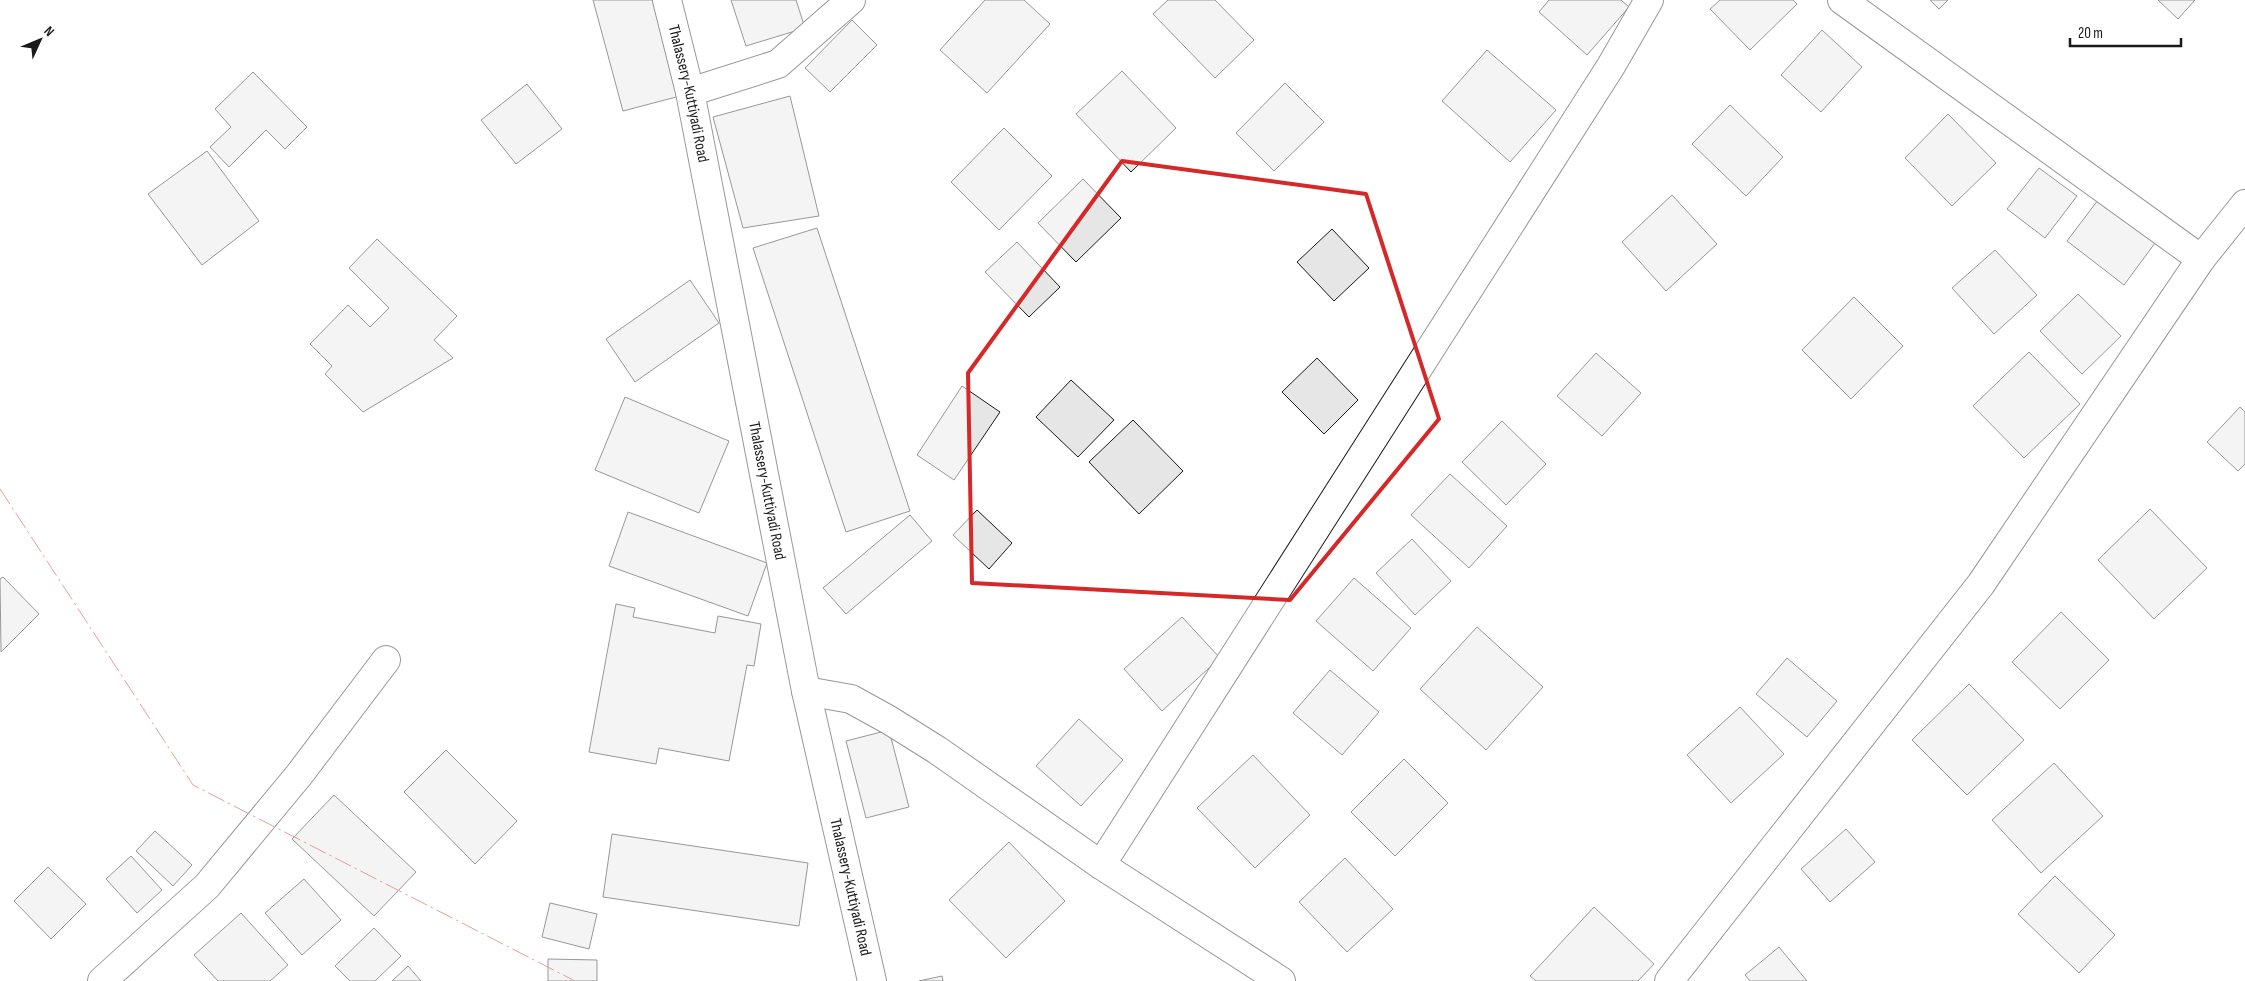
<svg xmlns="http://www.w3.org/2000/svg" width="2245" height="981" viewBox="0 0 2245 981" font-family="'Sofia Sans Condensed',sans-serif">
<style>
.building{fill:#e6e6e6;stroke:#1a1a1a}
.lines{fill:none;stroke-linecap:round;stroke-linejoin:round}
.minor-casing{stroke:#1a1a1a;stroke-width:30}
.secondary-casing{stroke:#1a1a1a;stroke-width:30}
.primary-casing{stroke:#1a1a1a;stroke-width:30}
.minor{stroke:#fff;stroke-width:28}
.secondary{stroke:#fff;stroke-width:28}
.primary{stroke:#fff;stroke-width:28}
.power{stroke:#c62828;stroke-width:1;stroke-dasharray:18 4 2.5 4;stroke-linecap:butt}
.marked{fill:none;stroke:#d62828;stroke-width:4;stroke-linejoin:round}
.labels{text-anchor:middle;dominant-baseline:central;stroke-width:4;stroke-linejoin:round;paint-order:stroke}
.street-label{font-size:16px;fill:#1a1a1a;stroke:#fff}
</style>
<rect width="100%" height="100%" fill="#fff"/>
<g class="building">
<polygon points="593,0 655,0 680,96 623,111"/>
<polygon points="731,0 796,0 805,28 746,46"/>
<polygon points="985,0 1024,0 1050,24 987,93 940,50"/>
<polygon points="1168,0 1215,0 1254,40 1215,78 1153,14"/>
<polygon points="1549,0 1621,0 1629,7 1587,55 1539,12"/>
<polygon points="1720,0 1793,0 1797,4 1750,50 1710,9"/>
<polygon points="1930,0 1948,0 1939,9"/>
<polygon points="2158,0 2195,0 2178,19"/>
<polygon points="852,20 877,45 830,92 805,68"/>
<polygon points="1822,30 1862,67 1821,112 1781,75"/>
<polygon points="1487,50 1556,110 1510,162 1442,101"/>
<polygon points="1122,71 1176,128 1131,172 1076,114"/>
<polygon points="253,72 307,127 285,149 266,130 229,167 210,147 231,127 215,109"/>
<polygon points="1285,83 1324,122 1274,171 1236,133"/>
<polygon points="527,84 562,129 516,164 481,120"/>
<polygon points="790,96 819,216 743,228 713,117"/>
<polygon points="1730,105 1783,157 1746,196 1692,144"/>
<polygon points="1948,114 1996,163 1952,206 1905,158"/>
<polygon points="1004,128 1052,176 999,230 951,182"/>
<polygon points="207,151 259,221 202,265 148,194"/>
<polygon points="2039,168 2077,196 2045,238 2007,209"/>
<polygon points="1083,179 1121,218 1076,262 1038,223"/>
<polygon points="1672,195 1717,244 1666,291 1622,242"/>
<polygon points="2098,200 2155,243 2124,285 2067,241"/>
<polygon points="817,228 910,511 846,532 753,248"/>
<polygon points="1332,229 1369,268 1334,301 1297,262"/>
<polygon points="377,239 457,316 434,340 453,358 363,412 325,374 332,366 310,344 348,305 370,327 389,308 349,268"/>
<polygon points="1017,242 1060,287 1029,317 985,272"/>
<polygon points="1995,250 2037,295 1994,334 1952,288"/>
<polygon points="690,280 719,323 635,382 606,339"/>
<polygon points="2078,294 2121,336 2082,374 2040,331"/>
<polygon points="1854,297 1903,346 1851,399 1802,350"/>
<polygon points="2029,352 2080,404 2024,458 1973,406"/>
<polygon points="1596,353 1641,393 1602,436 1557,396"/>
<polygon points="1317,358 1358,400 1324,434 1282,392"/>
<polygon points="1071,380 1114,420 1078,457 1036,417"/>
<polygon points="962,386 1000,412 954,480 917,455"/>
<polygon points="625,397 729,441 699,513 595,470"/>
<polygon points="2240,407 2245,412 2245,464 2238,471 2207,442"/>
<polygon points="1133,420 1183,471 1139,514 1089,462"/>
<polygon points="1502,421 1546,464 1506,505 1462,462"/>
<polygon points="1450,474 1507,526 1469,568 1411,515"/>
<polygon points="2150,509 2207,568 2154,619 2098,560"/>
<polygon points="977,510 1012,543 989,569 953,535"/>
<polygon points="628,512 767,563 748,616 609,566"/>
<polygon points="910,515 932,541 846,614 823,588"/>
<polygon points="1412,539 1451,581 1415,615 1376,573"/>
<polygon points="3,577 39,614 1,652 0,579"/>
<polygon points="1354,578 1411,628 1373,671 1316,621"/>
<polygon points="616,604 635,608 633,617 715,633 718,616 761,624 754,666 747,665 729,761 659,748 656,764 589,752"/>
<polygon points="2061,612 2109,660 2060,709 2012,662"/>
<polygon points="1182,617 1220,658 1162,711 1124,669"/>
<polygon points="1477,627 1543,687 1486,750 1420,689"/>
<polygon points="1787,658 1837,701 1807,737 1756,694"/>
<polygon points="1330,670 1379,712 1342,755 1293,713"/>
<polygon points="1969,684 2024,740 1967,795 1912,740"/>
<polygon points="1740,707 1784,754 1731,803 1687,755"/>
<polygon points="1079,719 1123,760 1081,806 1036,766"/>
<polygon points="889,730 909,807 866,818 846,741"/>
<polygon points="446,750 517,821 475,864 404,792"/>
<polygon points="1253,755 1310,815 1255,868 1197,808"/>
<polygon points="1404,759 1448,803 1395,856 1351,812"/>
<polygon points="2054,763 2103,816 2041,873 1992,820"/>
<polygon points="334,795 416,872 374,916 292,839"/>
<polygon points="1846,829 1875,862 1830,902 1801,869"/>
<polygon points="155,831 192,865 173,886 136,851"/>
<polygon points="612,834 808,863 799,926 603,897"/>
<polygon points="1009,842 1065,901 1006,958 949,900"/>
<polygon points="131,856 162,890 137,913 106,879"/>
<polygon points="1345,858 1393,909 1347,952 1299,902"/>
<polygon points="48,867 86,904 51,939 14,901"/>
<polygon points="2055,876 2115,935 2079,973 2018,914"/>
<polygon points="304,879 341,920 302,955 265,913"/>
<polygon points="550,903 597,914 589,949 542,937"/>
<polygon points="1594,907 1654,964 1638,981 1536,981 1530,976"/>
<polygon points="241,913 288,965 270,981 218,981 194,955"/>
<polygon points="374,928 401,956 375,981 350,981 335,966"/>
<polygon points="1779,947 1807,981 1750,981 1745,975"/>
<polygon points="548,959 597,960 597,981 548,981"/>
<polygon points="408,966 421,981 392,981"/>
<polygon points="942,976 943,981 919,981"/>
</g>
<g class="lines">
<g class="minor-casing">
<g id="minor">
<polyline points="1842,0 2201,259"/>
<polyline points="690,92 778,64 851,0"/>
<polyline points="1101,865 1611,66 1649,0"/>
<polyline points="102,981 207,886 299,775 386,660"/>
<polyline points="1669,981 1981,584 2201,259 2245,204"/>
</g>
</g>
<g class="secondary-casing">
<polyline id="secondary" points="806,691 851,699 889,720 937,750 1101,865 1281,981"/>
</g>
<g class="primary-casing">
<g id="primary">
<path id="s1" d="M 667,0 L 690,92 L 806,691 L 872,981"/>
</g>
</g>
<use href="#minor" class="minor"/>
<use href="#secondary" class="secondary"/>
<use href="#primary" class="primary"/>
<polyline class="power" points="0,489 193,785 575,981"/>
</g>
<path d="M0 0H2245V981H0ZM 1122,161 L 1366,194 L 1439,419 L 1290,600 L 972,583 L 968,373 Z" fill="#fff" fill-opacity=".55" fill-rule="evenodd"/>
<path class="marked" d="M 1122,161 L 1366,194 L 1439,419 L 1290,600 L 972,583 L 968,373 Z"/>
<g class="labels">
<g class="street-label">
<text stroke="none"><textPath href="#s1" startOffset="96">Thalassery-Kuttiyadi Road</textPath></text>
<text stroke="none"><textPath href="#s1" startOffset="501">Thalassery-Kuttiyadi Road</textPath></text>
<text stroke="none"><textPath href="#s1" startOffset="906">Thalassery-Kuttiyadi Road</textPath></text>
</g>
</g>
<g transform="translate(40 40) rotate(46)" stroke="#ffffff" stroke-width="4" paint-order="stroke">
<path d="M0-4L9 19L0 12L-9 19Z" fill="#1a1a1a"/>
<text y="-8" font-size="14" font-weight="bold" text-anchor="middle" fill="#1a1a1a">N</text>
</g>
<path d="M2070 38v8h111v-8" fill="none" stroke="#1a1a1a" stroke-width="2.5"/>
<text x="2078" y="38" font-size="15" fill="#1a1a1a" stroke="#ffffff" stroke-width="4" paint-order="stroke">20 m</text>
</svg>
